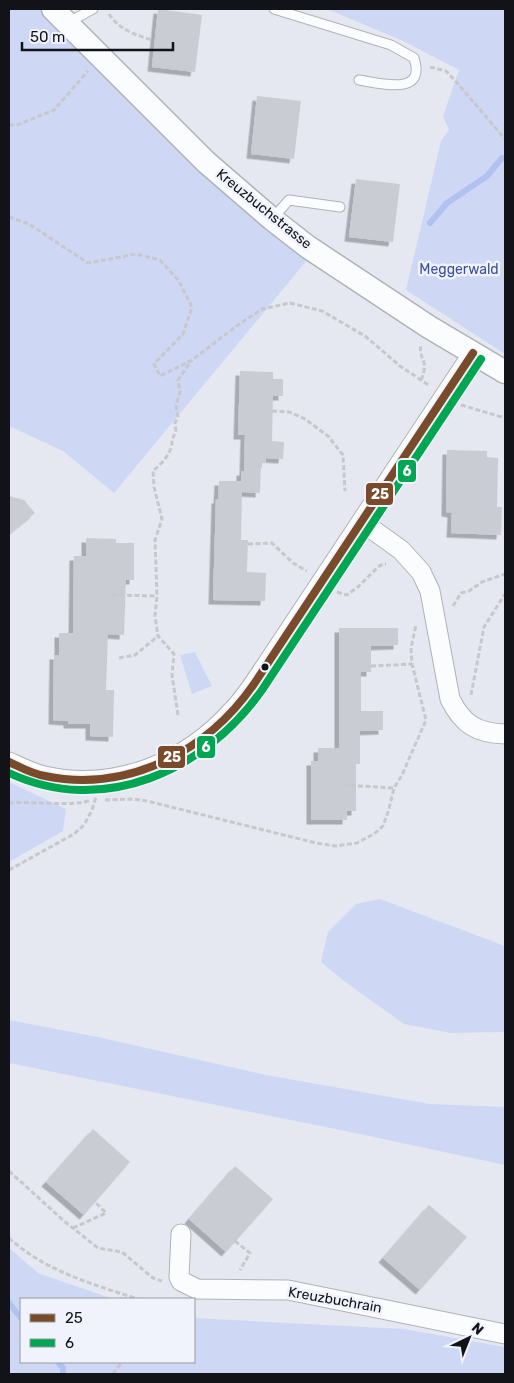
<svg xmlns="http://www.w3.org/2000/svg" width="514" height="1383" viewBox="0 0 514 1383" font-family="Rubik,sans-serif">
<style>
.green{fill:#ced8f5}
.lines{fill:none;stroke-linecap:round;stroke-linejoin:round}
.stream{stroke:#b2c2f0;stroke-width:6}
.building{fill:#caccd3;filter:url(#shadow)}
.service-casing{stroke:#b0b2b8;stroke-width:11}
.minor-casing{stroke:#b0b2b8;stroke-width:21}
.tertiary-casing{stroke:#b0b2b8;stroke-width:25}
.path{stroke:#c7c8cb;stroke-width:3;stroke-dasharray:5 2.5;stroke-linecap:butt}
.service{stroke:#fbfcfd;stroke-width:9}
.minor{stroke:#fbfcfd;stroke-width:19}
.tertiary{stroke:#fbfcfd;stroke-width:22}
.bus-1-casing{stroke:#f0f3fc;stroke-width:11}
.bus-2-casing{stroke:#f0f3fc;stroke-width:11}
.bus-1{stroke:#7a4b2a;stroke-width:8}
.bus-2{stroke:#00a651;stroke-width:8}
.bus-dot{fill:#111318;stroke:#f0f3fc;stroke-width:2}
.labels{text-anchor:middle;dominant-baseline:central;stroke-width:5;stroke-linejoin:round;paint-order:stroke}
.street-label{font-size:14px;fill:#111318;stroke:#f0f3fc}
.park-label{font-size:14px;fill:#3c4f99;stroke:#f0f3fc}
.line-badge{stroke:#f0f3fc;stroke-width:2}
.badge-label{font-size:14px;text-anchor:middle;font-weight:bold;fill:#fff}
</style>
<defs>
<filter id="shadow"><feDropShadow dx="-4.5" dy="4.5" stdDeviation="0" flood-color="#0004"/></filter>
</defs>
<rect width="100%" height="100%" fill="#e6e8f1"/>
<g class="green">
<polygon points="9,9 39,9 74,44 308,259 114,493 63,451 9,426"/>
<polygon points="327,9 505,9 505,354 406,290 441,141 449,130 443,116 459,70 403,41"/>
<polygon points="195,652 212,686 192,694 180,655"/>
<polygon points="9,782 66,809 63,831 9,862"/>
<polygon points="380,899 505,946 505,1032 451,1033 404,1024 344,981 321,962 328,932 356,904"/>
<polygon points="9,1020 98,1037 266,1075 430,1104 505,1107 505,1165 355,1133 9,1063"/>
<polygon points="9,1248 38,1273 113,1299 21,1299 21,1362 194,1362 194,1318 404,1329 505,1347 505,1374 9,1374"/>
</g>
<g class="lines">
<g class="stream">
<polyline points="430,223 447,203 487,176 502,158"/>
<polyline points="9,1303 21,1318"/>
<polyline points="58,1362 63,1368 63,1374"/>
</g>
</g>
<g class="building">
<polygon points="158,9 202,15 195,72 152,67"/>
<polygon points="257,96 301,101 294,159 251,154"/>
<polygon points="356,179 400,184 393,242 349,237"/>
<polygon points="240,371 273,372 273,379 283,379 283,396 273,396 272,441 284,442 283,459 266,458 266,463 261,463 260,493 242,492 241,540 248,540 247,572 266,573 265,601 213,600 216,499 218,499 219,481 241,481 241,471 244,471 245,435 238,435"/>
<polygon points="447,450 487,451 487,457 498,458 497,507 502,507 501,535 451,533 452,513 446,512"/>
<polygon points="9,496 24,500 35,513 9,534"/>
<polygon points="86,538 116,539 116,543 134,543 134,580 126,580 124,635 108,634 106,690 114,690 113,737 90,736 90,724 68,724 68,721 53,720 54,655 59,655 59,633 73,633 74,556 86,556"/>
<polygon points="339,628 398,628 398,645 371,646 371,672 361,672 361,711 383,711 383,730 360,731 360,764 356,764 356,811 347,811 347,820 311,820 311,761 318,761 318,748 339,748"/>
<polygon points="93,1129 130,1162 84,1215 46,1182"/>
<polygon points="235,1166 273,1199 226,1252 189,1219"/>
<polygon points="429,1205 467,1237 420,1290 383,1258"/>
</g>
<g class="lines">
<g class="service-casing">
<g id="service">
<path d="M 274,9 L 391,45 L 414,58 C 427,97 379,83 359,80"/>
<polyline points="67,23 93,9"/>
<polyline points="272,219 289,200 340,207"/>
</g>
</g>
<g class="minor-casing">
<g id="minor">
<path d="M 362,522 L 401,550 L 421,572 L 430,591 L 450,699 C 463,725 477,733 505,734"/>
<path d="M 9,762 C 20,767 32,773 44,776 C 115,792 186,763 233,710 C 245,698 255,682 265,667 L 473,353"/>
<polyline points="181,1234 179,1277 181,1281 197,1289 288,1290 505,1334"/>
</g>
</g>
<g class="tertiary-casing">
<polyline id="tertiary" points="53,9 206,162 272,219 308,247 429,327 505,372"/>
</g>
<g class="path">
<path d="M 109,14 C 118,29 137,36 153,40"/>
<polyline points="430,67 446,71 459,85 505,139"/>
<polyline points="9,125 17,125 54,110 88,71"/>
<polyline points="9,217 29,224 88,263 136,254 160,260 179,281 192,307 183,334 154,364 160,376 192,360 238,325 262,309 290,303 322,311 365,336 400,366 430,386"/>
<path d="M 421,380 C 430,359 418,360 421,345"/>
<polyline points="461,405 505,418"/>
<polyline points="272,411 289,412 305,419 328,436 343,455 345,491"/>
<polyline points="248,544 272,543 293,563 307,571"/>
<polyline points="337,592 347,595 359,586 378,567 383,564 386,564"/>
<polyline points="112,595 157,596"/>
<polyline points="453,606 461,593 469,591 482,582 505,574"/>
<polyline points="119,658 135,655 158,636"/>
<polyline points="371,666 412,664"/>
<polyline points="471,695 484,627 505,594"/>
<path d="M 178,715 L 172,675 L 174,654 L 158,636 L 155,616 L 157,596 L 155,540 L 162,519 L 154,487 L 153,471 C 160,465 168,457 171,448 C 173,440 171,440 176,432 L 175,423 L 178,417 L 176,406 L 180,392 L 178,380 L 192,360"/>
<polyline points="343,785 394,788"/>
<polyline points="105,800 134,799 147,801 316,843 335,846 357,843 374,834 383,826 389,809 394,788 402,775 426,720 412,664 411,648 416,625"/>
<path d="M 9,803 C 26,801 78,807 90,800"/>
<polyline points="9,870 74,834 84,825 92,810 96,797"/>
<polyline points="9,1171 64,1221 98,1248 122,1252 153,1278 162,1281"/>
<polyline points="73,1228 106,1213 95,1202"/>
<path d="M 9,1238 C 45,1271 92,1284 138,1299"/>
<polyline points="235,1241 250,1253 240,1270"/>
<polyline points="113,1374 122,1362"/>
</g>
<use href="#service" class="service"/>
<use href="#minor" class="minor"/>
<use href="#tertiary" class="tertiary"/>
<g class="bus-1-casing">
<path id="bus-1" d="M 9,762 C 20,767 32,774 45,776 C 127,793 207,752 254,684 L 473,353"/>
</g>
<g class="bus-2-casing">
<path id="bus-2" d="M 9,773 C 103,817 205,771 262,690 L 481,359"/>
</g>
<use href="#bus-1" class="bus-1"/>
<use href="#bus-2" class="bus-2"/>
</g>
<circle class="bus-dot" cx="265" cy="667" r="4.5"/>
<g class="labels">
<g class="street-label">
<text transform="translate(264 209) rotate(39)">Kreuzbuchstrasse</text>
<text transform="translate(335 1300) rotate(10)">Kreuzbuchrain</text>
</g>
<g class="park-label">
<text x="459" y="269">Meggerwald</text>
</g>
</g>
<g class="line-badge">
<rect x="397" y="459" width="20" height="24" rx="5" fill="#00a651"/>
<rect x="365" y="482" width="29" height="24" rx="5" fill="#7a4b2a"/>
<rect x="196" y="735" width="20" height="24" rx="5" fill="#00a651"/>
<rect x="157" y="745" width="29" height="24" rx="5" fill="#7a4b2a"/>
</g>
<g class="badge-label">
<text x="407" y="476">6</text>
<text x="380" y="499">25</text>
<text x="206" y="752">6</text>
<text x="172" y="762">25</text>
</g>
<rect width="514" height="1383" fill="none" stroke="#111318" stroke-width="20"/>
<rect x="20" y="1298" width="175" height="65" fill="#f0f3fc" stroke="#9799a1"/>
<rect x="30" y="1314" width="25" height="8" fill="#7a4b2a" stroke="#9799a1"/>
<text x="65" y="1323" font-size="15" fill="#111318">25</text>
<rect x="30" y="1339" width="25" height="8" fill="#00a651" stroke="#9799a1"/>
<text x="65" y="1348" font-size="15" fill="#111318">6</text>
<g transform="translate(469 1338) rotate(43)" stroke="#f0f3fc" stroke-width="4" paint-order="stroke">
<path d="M0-4L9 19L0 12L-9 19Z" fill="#111318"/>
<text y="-8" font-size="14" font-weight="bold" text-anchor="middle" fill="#111318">N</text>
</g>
<path d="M22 42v8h151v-8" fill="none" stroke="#111318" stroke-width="2.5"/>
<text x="30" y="42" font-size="15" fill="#111318" stroke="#f0f3fc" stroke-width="4" paint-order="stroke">50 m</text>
</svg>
